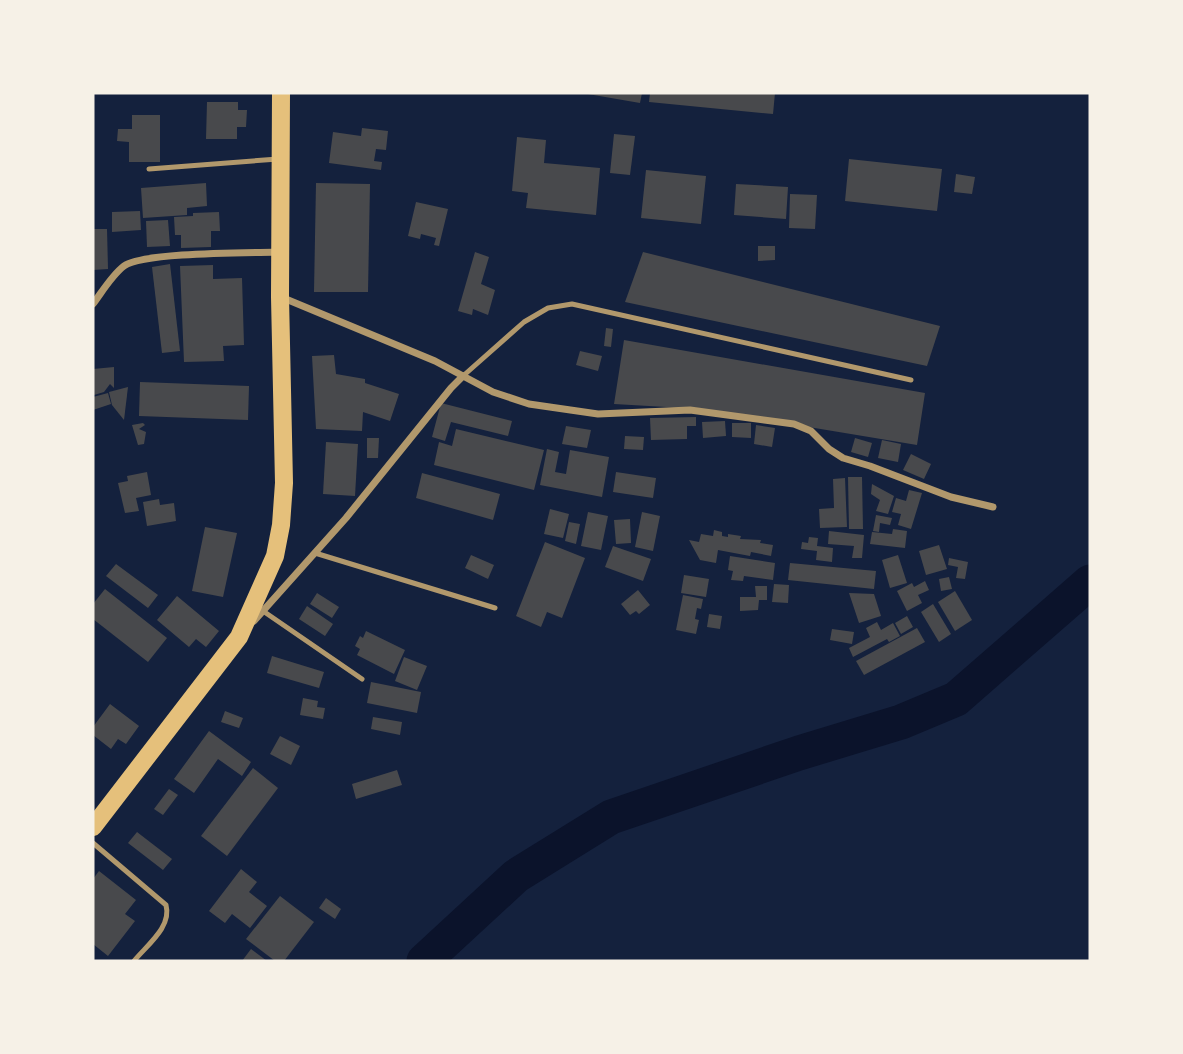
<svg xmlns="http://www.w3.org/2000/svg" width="1183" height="1054" viewBox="0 0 1183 1054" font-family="'Noto Serif',serif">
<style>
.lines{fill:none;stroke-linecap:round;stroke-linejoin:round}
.river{stroke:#0b132b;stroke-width:35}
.building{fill:#48494c}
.service{stroke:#b1986c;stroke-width:5}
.minor{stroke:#b1986c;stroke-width:7}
.primary{stroke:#e5c07b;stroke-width:18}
</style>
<rect width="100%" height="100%" fill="#14213d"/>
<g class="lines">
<polyline class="river" points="424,961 516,876 611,817 799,753 901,722 956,699 1090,582"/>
</g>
<g class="building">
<polygon points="582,93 642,93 640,103"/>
<polygon points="650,93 775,93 773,114 649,102"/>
<polygon points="207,102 238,102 238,110 247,110 246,127 237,127 237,139 206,139"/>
<polygon points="132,115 160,115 160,162 129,162 129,142 117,141 118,129 132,129"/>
<polygon points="362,128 388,131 386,150 376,149 374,161 382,162 381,170 329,163 333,132 361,136"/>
<polygon points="614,134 635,136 630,175 610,173"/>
<polygon points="517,137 546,140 544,163 600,168 596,215 526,208 528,193 512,191"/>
<polygon points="849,159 942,169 937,211 845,201"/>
<polygon points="646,170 706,176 701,224 641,218"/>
<polygon points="956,174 975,177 972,194 954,192"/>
<polygon points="206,183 207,206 187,208 187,215 143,218 141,188"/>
<polygon points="316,183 370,184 368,292 314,292"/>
<polygon points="736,184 788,187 786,219 734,215"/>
<polygon points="790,194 817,195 815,229 789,228"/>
<polygon points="416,202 448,209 439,246 434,245 436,238 421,234 420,239 408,236"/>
<polygon points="140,211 141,230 112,232 112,212"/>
<polygon points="219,212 220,231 211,231 211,247 181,248 181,235 175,235 174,217 193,216 193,213"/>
<polygon points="168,220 170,246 147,247 146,221"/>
<polygon points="93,229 107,229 108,269 93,270"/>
<polygon points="758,246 775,246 775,260 758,261"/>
<polygon points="475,252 489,257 481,284 495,290 488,315 473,309 472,315 458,311"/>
<polygon points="643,252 940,326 927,366 625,302"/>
<polygon points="170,264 180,351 162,353 152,267"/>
<polygon points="213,265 213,279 242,278 244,345 223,346 224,361 184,362 180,266"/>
<polygon points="606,328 613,329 611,347 604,346"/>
<polygon points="624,340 925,393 917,445 701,409 614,404"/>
<polygon points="580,351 602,356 598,371 576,365"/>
<polygon points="334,355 336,374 365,379 365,383 399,394 390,421 363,412 362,431 316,429 312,356"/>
<polygon points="114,367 114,388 110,384 104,392 94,395 93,369"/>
<polygon points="140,382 249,386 248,420 139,416"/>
<polygon points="128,387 124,420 112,405 109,392"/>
<polygon points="108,393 111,404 93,410 93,397"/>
<polygon points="441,403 512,421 508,436 451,422 445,441 432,437"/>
<polygon points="696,417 696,426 687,426 687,439 651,440 650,418"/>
<polygon points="725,421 726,436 703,438 702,422"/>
<polygon points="143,423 145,425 139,429 146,432 144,444 138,445 132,425"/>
<polygon points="732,423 751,423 751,438 732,437"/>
<polygon points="756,425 775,428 772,447 754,444"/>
<polygon points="566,426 591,430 587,448 562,444"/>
<polygon points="456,429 544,450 534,490 434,465 439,442 452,446"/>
<polygon points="625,436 644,437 643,450 624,449"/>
<polygon points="367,438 379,438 378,458 367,458"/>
<polygon points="855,438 872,443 868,457 851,452"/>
<polygon points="882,440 901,444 898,462 878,458"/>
<polygon points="326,442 358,444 355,496 323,494"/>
<polygon points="547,449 559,452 555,472 566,474 570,450 609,457 602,497 540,485"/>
<polygon points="911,454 931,464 924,479 903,470"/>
<polygon points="147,472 151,495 136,498 139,511 125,513 118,483 128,481 127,476"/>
<polygon points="616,472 656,478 653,498 613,492"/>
<polygon points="422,473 500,494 493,520 416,498"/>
<polygon points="848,477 862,477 863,529 849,529"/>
<polygon points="845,478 847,527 820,528 819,509 834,508 833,479"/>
<polygon points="872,484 894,496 888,514 876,511 880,500 871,494"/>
<polygon points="909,490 922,493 911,529 898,525 901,514 892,512 896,498 906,501"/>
<polygon points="159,499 160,505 174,503 176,521 147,526 143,502"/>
<polygon points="550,509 569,514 563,538 544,534"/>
<polygon points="588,512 608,516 601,550 581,546"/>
<polygon points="642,512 660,516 653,551 635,547"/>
<polygon points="876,515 892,518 890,525 880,523 879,532 873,531"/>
<polygon points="630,519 631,543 616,544 614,520"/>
<polygon points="569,522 580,524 576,544 565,541"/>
<polygon points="205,527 237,533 223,597 192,591"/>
<polygon points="893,529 907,531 905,548 870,544 872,532 892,534"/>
<polygon points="714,530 722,532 722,536 728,537 728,534 741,536 740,539 761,540 760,543 773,545 771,556 751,552 750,556 718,550 716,563 700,560 689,540 699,542 701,534 713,536"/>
<polygon points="829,531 864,535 862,558 852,558 854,546 828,544"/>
<polygon points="809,537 818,538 817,546 833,548 832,562 816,560 817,551 801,549 802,542 808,543"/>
<polygon points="545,542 585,558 562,618 547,612 541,627 516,616"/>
<polygon points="939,545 947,569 926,575 919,551"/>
<polygon points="613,546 651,559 643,581 605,567"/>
<polygon points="471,555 494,565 488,579 465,568"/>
<polygon points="898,555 907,583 890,588 882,560"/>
<polygon points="730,556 775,563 773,580 744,576 743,581 731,580 733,571 728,570"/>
<polygon points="949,558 968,562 965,579 956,578 958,567 948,565"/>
<polygon points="790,563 876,571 874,589 788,580"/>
<polygon points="116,564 158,595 148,608 106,576"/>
<polygon points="684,575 709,579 706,597 681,593"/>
<polygon points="949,577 952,589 941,591 939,579"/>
<polygon points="925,581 929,590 918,595 922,603 907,611 897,591 912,583 914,587"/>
<polygon points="774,584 789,585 788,603 772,602"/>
<polygon points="755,586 767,586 767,600 759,600 758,610 740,611 740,597 756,597"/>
<polygon points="105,589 167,638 148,662 93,619 93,604"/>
<polygon points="638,590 650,605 639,614 636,611 630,615 621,604"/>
<polygon points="955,591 972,620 955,631 938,602"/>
<polygon points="317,593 339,607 332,618 310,604"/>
<polygon points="849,593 874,594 881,616 859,623"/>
<polygon points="683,595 703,599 701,609 697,608 695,619 699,620 696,634 676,630"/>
<polygon points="177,596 219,631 206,647 196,639 189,647 157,620"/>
<polygon points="933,604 951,634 939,642 921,612"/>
<polygon points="307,606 333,624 325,636 299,619"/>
<polygon points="709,614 722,616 720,629 707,627"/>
<polygon points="907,616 913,627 901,634 895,623"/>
<polygon points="877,622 881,630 893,623 900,636 889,642 887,639 853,657 849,648 870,637 866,628"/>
<polygon points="917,628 925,642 864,675 856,661"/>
<polygon points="832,629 854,632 852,644 830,640"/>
<polygon points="366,631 405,650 394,674 357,655 360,649 355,646 360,636 363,638"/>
<polygon points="272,656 324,672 319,688 267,673"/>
<polygon points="404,657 427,666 417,690 395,681"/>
<polygon points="371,682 421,692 417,713 367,703"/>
<polygon points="303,698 318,701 317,707 325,708 323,719 300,715"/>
<polygon points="110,704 139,726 126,744 118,739 111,749 93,735 93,727"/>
<polygon points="225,711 243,718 239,728 221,722"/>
<polygon points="373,717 402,722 400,735 371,729"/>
<polygon points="209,731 251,762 242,776 218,759 194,793 174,779"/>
<polygon points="280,736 300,746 291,765 270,754"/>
<polygon points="253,768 278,788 227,856 201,836"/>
<polygon points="397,770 402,785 356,799 352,784"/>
<polygon points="169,789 178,795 163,815 154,809"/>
<polygon points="137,832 172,859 163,870 128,843"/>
<polygon points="241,869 257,882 249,892 267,906 250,928 232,914 225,923 209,911"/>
<polygon points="99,871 136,900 125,914 135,921 108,956 93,944 93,879"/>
<polygon points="280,896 314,922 284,961 275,961 246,939"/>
<polygon points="326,898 341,909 335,919 319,908"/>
<polygon points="251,949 267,961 242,961"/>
</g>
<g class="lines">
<g class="service">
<polyline points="149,169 278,159"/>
<polyline points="463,376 524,322 548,308 572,304 911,380"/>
<polyline points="315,553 495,608"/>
<polyline points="263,611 362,679"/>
<path d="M 93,843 L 166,905 C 172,927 147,945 134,961"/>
</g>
<g class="minor">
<polyline points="281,297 435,361 493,392 529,404 598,414 690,410 794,424 811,431 829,449 843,458 870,466 951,497 993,507"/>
<path d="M 93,304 C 102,292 112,275 124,266 C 143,252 251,253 280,252"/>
<polyline points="254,621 346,518 451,388 463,376"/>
</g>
<polyline class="primary" points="93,827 239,637 275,556 281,525 284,483 280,297 281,93"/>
</g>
<rect width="1183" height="1054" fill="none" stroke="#f6f1e7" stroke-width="189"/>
</svg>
